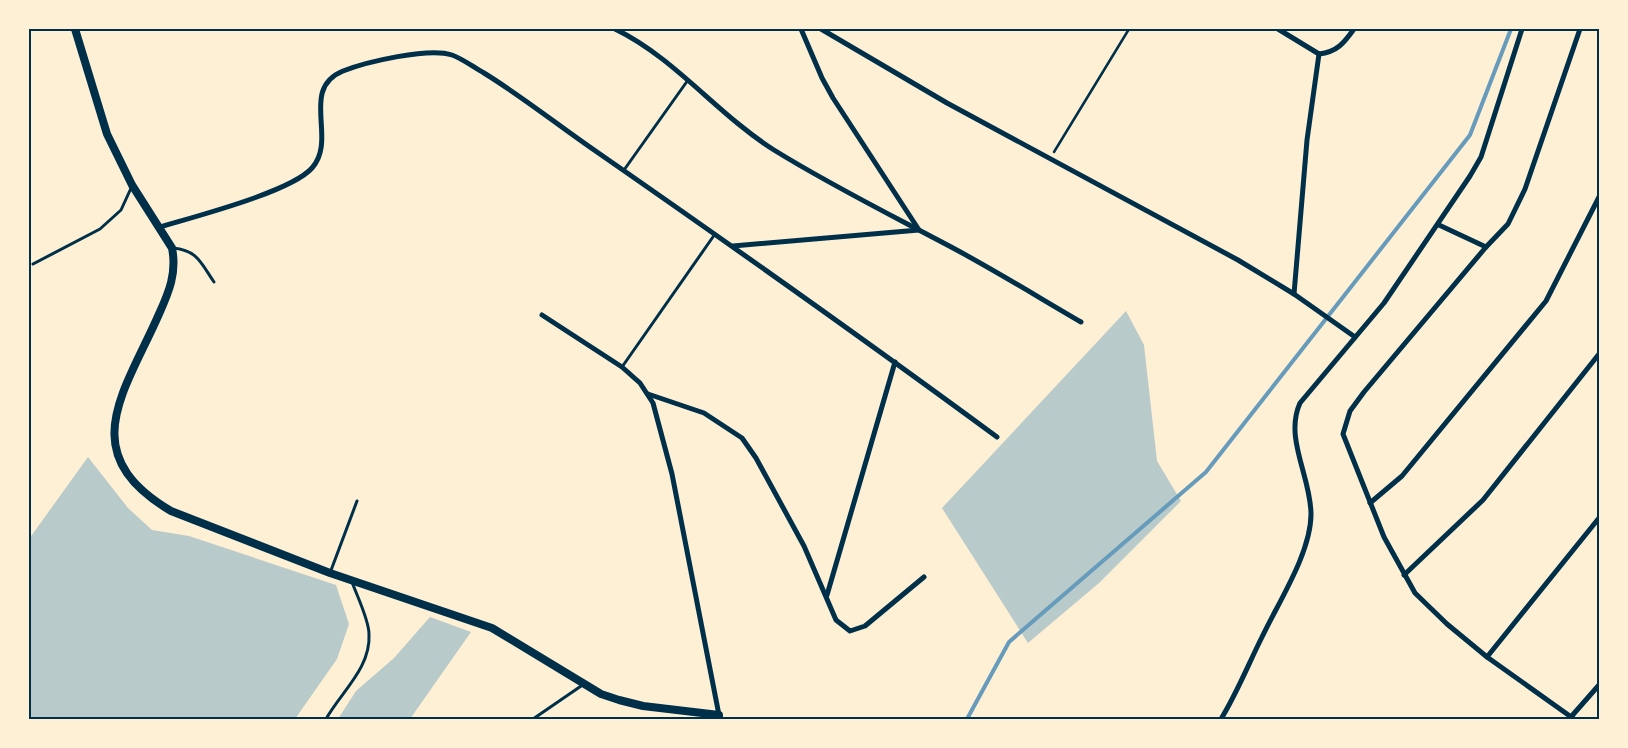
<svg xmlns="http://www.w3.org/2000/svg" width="1628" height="748" viewBox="0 0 1628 748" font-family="'PT Serif',serif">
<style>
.green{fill:#b9caca}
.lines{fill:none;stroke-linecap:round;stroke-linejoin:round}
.stream{stroke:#669bbc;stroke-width:4}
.path{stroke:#003049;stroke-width:2.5}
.service{stroke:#003049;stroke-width:3}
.minor{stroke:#003049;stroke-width:5}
.secondary{stroke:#003049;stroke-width:8}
.neatline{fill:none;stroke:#003049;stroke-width:2}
</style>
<rect width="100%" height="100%" fill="#fdf0d5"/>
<g class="green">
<polygon points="1126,311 1144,345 1157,461 1181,501 1099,583 1028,643 942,508"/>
<polygon points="88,457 128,508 152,530 189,536 336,585 349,624 337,659 295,719 29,719 29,539"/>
<polygon points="430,617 471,632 410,719 338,719 356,691 394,658"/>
</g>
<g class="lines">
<polyline class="stream" points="967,719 1009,642 1206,472 1470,135 1511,29"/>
<polyline class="path" points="1054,152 1129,29"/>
<g class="service">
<polyline points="624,170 688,80"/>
<path d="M 173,248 C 197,250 201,263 214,282"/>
<polyline points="33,264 100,229 121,210 132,186"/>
<polyline points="622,367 715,234"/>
<polyline points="330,573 357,501"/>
<path d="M 326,719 C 341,692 371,668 369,634 C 369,620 357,596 352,582"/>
<polyline points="533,719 584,684"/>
</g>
<g class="minor">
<path d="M 615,29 C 675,58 717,114 774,150 C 832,186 893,216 953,248 C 996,271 1038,297 1081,322"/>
<polyline points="821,29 947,103 1238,260 1294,294 1355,337"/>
<polyline points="1278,29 1319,54"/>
<path d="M 1319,54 C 1337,52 1344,43 1354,29"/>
<polyline points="1439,225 1486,247"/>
<path d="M 160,227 C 193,217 291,192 312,168 C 338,139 299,89 343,71 C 366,62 429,47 452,55 C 463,59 473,67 484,73 C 523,97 559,126 597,152 C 731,245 865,340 997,437"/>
<polyline points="733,246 919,230 833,98 822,78 801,29"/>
<polyline points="1294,294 1307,140 1319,54"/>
<polyline points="542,315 622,367 640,383 653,403 672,474 719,715"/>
<polyline points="648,394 704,413 742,438 756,458 804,546 836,620 850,631 865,626 924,577"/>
<polyline points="1370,503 1402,476 1546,301 1599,197"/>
<polyline points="1404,575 1483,500 1599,354"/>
<polyline points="827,595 895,362"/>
<polyline points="1487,657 1599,518"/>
<polyline points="1570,718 1599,685"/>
<path d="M 1221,719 C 1237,693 1248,665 1262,637 C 1278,603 1311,553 1311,514 C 1311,477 1284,438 1300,403 L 1384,303 L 1470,176 L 1481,157 L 1522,29"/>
<polyline points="1574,719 1487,657 1447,624 1415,593 1384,537 1343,434 1350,411 1364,392 1486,247 1508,224 1525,189 1580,29"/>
</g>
<path class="secondary" d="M 75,29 L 107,134 L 132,185 L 172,248 C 177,273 169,292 159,314 C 125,392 73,453 171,511 L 330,573 L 492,628 L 601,694 L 619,700 L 643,706 L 719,715 L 719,719"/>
</g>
<rect width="1628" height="748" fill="none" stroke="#fdf0d5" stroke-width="60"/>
<rect x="30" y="30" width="1568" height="688" class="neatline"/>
</svg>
